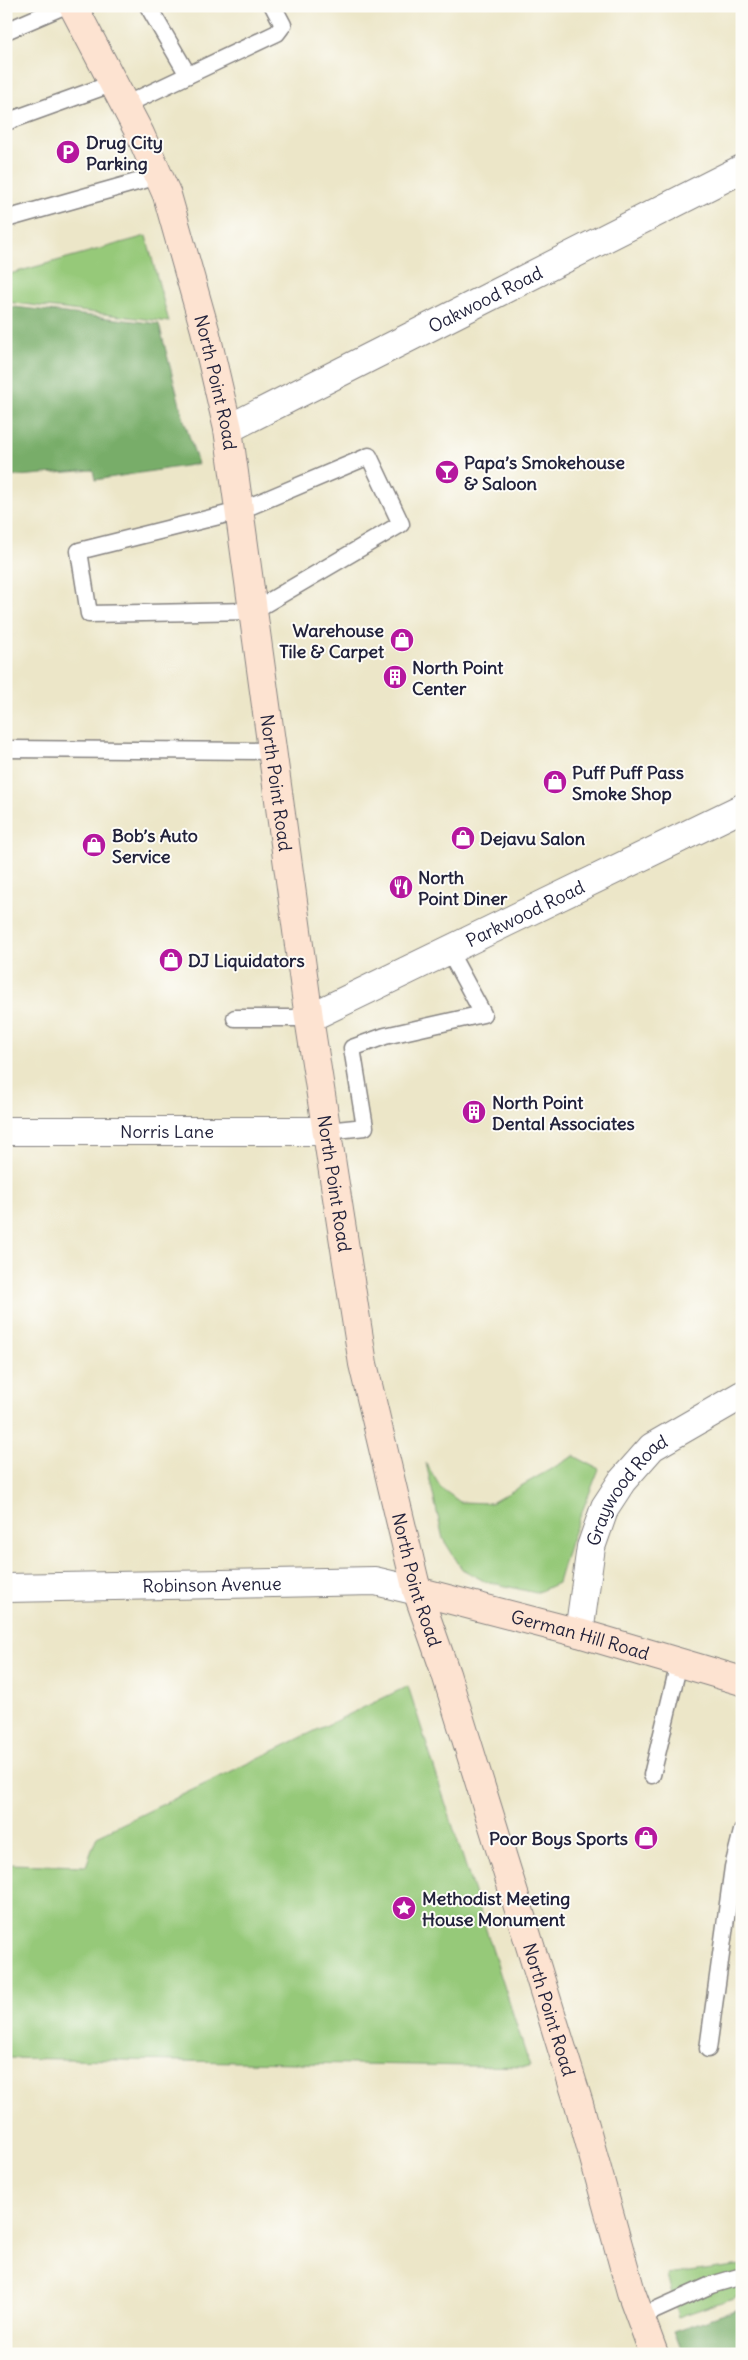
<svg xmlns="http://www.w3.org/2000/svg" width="748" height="2360" viewBox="0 0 748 2360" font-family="Delius,sans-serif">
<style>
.green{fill:#96c979;stroke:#5c765a}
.forest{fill:#78ad69;stroke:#4d6852}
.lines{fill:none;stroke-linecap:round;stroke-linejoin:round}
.lane-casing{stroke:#878482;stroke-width:19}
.street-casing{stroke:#878482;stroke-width:30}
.secondary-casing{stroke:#878482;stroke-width:30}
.lane{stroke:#fff;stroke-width:16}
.street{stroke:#fff;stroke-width:28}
.secondary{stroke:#fde3d1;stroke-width:28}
.labels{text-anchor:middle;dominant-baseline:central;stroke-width:4;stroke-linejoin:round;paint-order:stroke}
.poi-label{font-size:18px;font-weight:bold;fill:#22223b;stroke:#fdfcf7;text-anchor:start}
.street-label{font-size:18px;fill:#22223b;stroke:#fdfcf7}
</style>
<rect width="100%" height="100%" fill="#fdfcf7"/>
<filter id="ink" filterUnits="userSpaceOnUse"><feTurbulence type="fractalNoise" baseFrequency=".02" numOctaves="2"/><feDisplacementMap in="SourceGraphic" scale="10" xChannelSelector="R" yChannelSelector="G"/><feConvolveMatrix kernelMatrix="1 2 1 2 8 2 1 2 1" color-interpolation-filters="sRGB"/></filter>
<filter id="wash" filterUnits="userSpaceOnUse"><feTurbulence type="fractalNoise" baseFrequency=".0096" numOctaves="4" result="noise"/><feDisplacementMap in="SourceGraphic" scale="20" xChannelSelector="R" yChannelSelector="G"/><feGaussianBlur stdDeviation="1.12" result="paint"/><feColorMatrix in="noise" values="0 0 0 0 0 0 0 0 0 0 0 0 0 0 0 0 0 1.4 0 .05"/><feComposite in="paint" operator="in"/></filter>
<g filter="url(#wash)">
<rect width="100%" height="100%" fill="#ece6c8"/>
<g class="green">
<polygon points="146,236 169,322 6,302 6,275"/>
<polygon points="574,1456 599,1469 570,1542 558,1583 536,1593 484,1581 462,1569 443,1539 426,1463 441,1488 460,1502 491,1503"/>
<polygon points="408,1686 530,2067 6,2058 6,1864 86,1866 97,1836"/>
<polygon points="742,2265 742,2295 678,2317 667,2275"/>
</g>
<g class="forest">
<polygon points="6,306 159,324 184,420 198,464 95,480 93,470 6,477"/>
<polygon points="742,2308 742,2354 683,2354 674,2331"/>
</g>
</g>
<g filter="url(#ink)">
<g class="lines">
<g class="lane-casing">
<g id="lane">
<polyline points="148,6 188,75"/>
<polyline points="6,31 64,6"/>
<polyline points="125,105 277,33 283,25 273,6"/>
<polyline points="6,122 114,83"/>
<polyline points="6,219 158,176"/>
<polygon points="369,456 401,524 253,611 89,614 79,551 239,511"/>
<polyline points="6,749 273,751"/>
<polyline points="235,1018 309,1018"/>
<polyline points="327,1131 365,1127 352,1048 385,1036 483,1014 449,951"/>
<polyline points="652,1775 679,1663"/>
<polyline points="708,2049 733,1867 742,1831"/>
<polyline points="640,2317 711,2285 742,2276"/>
</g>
</g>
<g class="street-casing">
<g id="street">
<path id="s1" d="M 228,429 L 742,169"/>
<path id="s2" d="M 309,1018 L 742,808"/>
<path id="s3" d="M 6,1131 L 327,1131"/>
<path id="s4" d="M 6,1588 L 375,1581 L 417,1591"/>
<path id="s5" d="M 579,1633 L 591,1547 L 605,1507 L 622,1481 L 652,1447 L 742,1395"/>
</g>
</g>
<g class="secondary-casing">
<g id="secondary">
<path id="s6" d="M 73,6 L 140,134 L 167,195 L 205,330 L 228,429 L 309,1018 L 363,1364 L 417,1591 L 446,1674 L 579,2104 L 631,2292 L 654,2354"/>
<path id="s7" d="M 417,1591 L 579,1633 L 742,1681"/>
</g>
</g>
<use href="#lane" class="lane"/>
<use href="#street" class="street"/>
<use href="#secondary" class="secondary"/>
</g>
</g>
<defs>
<g id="parking-disc" transform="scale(1.25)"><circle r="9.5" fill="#b5179e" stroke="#fdfcf7"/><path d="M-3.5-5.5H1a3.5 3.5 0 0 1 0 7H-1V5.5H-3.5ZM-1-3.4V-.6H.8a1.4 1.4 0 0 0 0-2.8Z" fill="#fff"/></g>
<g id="bar-disc" transform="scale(1.25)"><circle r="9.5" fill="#b5179e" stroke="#fdfcf7"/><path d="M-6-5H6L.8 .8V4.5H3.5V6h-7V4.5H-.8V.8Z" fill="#fff"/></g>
<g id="shop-disc" transform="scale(1.25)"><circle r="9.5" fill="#b5179e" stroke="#fdfcf7"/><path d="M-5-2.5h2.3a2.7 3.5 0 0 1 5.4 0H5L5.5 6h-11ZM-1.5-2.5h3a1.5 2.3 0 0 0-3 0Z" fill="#fff"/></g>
<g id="building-disc" transform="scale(1.25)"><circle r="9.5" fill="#b5179e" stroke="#fdfcf7"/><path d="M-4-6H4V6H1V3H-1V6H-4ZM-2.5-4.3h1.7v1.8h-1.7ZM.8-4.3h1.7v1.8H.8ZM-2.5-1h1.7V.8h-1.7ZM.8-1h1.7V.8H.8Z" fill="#fff"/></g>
<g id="restaurant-disc" transform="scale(1.25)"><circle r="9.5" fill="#b5179e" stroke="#fdfcf7"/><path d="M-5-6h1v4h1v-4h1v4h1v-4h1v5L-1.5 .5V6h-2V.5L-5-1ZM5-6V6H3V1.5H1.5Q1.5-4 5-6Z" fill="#fff"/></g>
<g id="sight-disc" transform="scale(1.25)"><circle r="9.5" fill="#b5179e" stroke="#fdfcf7"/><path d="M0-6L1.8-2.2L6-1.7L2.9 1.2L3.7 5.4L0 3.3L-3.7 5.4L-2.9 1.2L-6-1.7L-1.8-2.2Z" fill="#fff"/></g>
</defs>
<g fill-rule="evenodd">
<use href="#parking-disc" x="68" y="152"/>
<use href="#bar-disc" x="447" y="472"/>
<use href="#shop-disc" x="402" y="640"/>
<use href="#building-disc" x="395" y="677"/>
<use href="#shop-disc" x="555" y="782"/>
<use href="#shop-disc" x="463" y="838"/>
<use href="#shop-disc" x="94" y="845"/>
<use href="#restaurant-disc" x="401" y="887"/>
<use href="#shop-disc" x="171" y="960"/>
<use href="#building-disc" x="474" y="1112"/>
<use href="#shop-disc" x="646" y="1838"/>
<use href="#sight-disc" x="404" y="1908"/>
</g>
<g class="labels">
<g class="poi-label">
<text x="86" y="142">Drug City<tspan x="86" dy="21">Parking</tspan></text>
<text x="464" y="462">Papa’s Smokehouse<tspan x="464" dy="21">&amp; Saloon</tspan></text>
<text x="384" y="630" text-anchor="end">Warehouse<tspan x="384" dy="21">Tile &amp; Carpet</tspan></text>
<text x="412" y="667">North Point<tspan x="412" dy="21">Center</tspan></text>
<text x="572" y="772">Puff Puff Pass<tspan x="572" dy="21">Smoke Shop</tspan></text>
<text x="112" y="835">Bob’s Auto<tspan x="112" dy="21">Service</tspan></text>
<text x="480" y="838">Dejavu Salon</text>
<text x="418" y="877">North<tspan x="418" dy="21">Point Diner</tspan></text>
<text x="188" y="960">DJ Liquidators</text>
<text x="492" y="1102">North Point<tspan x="492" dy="21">Dental Associates</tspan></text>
<text x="628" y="1838" text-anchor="end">Poor Boys Sports</text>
<text x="422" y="1898">Methodist Meeting<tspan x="422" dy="21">House Monument</tspan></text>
</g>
<g class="street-label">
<text stroke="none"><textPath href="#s1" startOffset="288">Oakwood Road</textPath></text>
<text stroke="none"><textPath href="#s6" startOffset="405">North Point Road</textPath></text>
<text stroke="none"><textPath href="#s6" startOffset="810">North Point Road</textPath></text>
<text stroke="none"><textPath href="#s2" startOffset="240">Parkwood Road</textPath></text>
<text stroke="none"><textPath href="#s3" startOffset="161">Norris Lane</textPath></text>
<text stroke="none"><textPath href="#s6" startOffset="1215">North Point Road</textPath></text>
<text stroke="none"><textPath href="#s5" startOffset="155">Graywood Road</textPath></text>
<text stroke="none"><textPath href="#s6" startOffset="1620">North Point Road</textPath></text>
<text stroke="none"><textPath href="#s4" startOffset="206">Robinson Avenue</textPath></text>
<text stroke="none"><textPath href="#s7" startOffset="169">German Hill Road</textPath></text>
<text stroke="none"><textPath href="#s6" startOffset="2070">North Point Road</textPath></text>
</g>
</g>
<rect width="748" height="2360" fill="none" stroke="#fdfcf7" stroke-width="25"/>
</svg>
